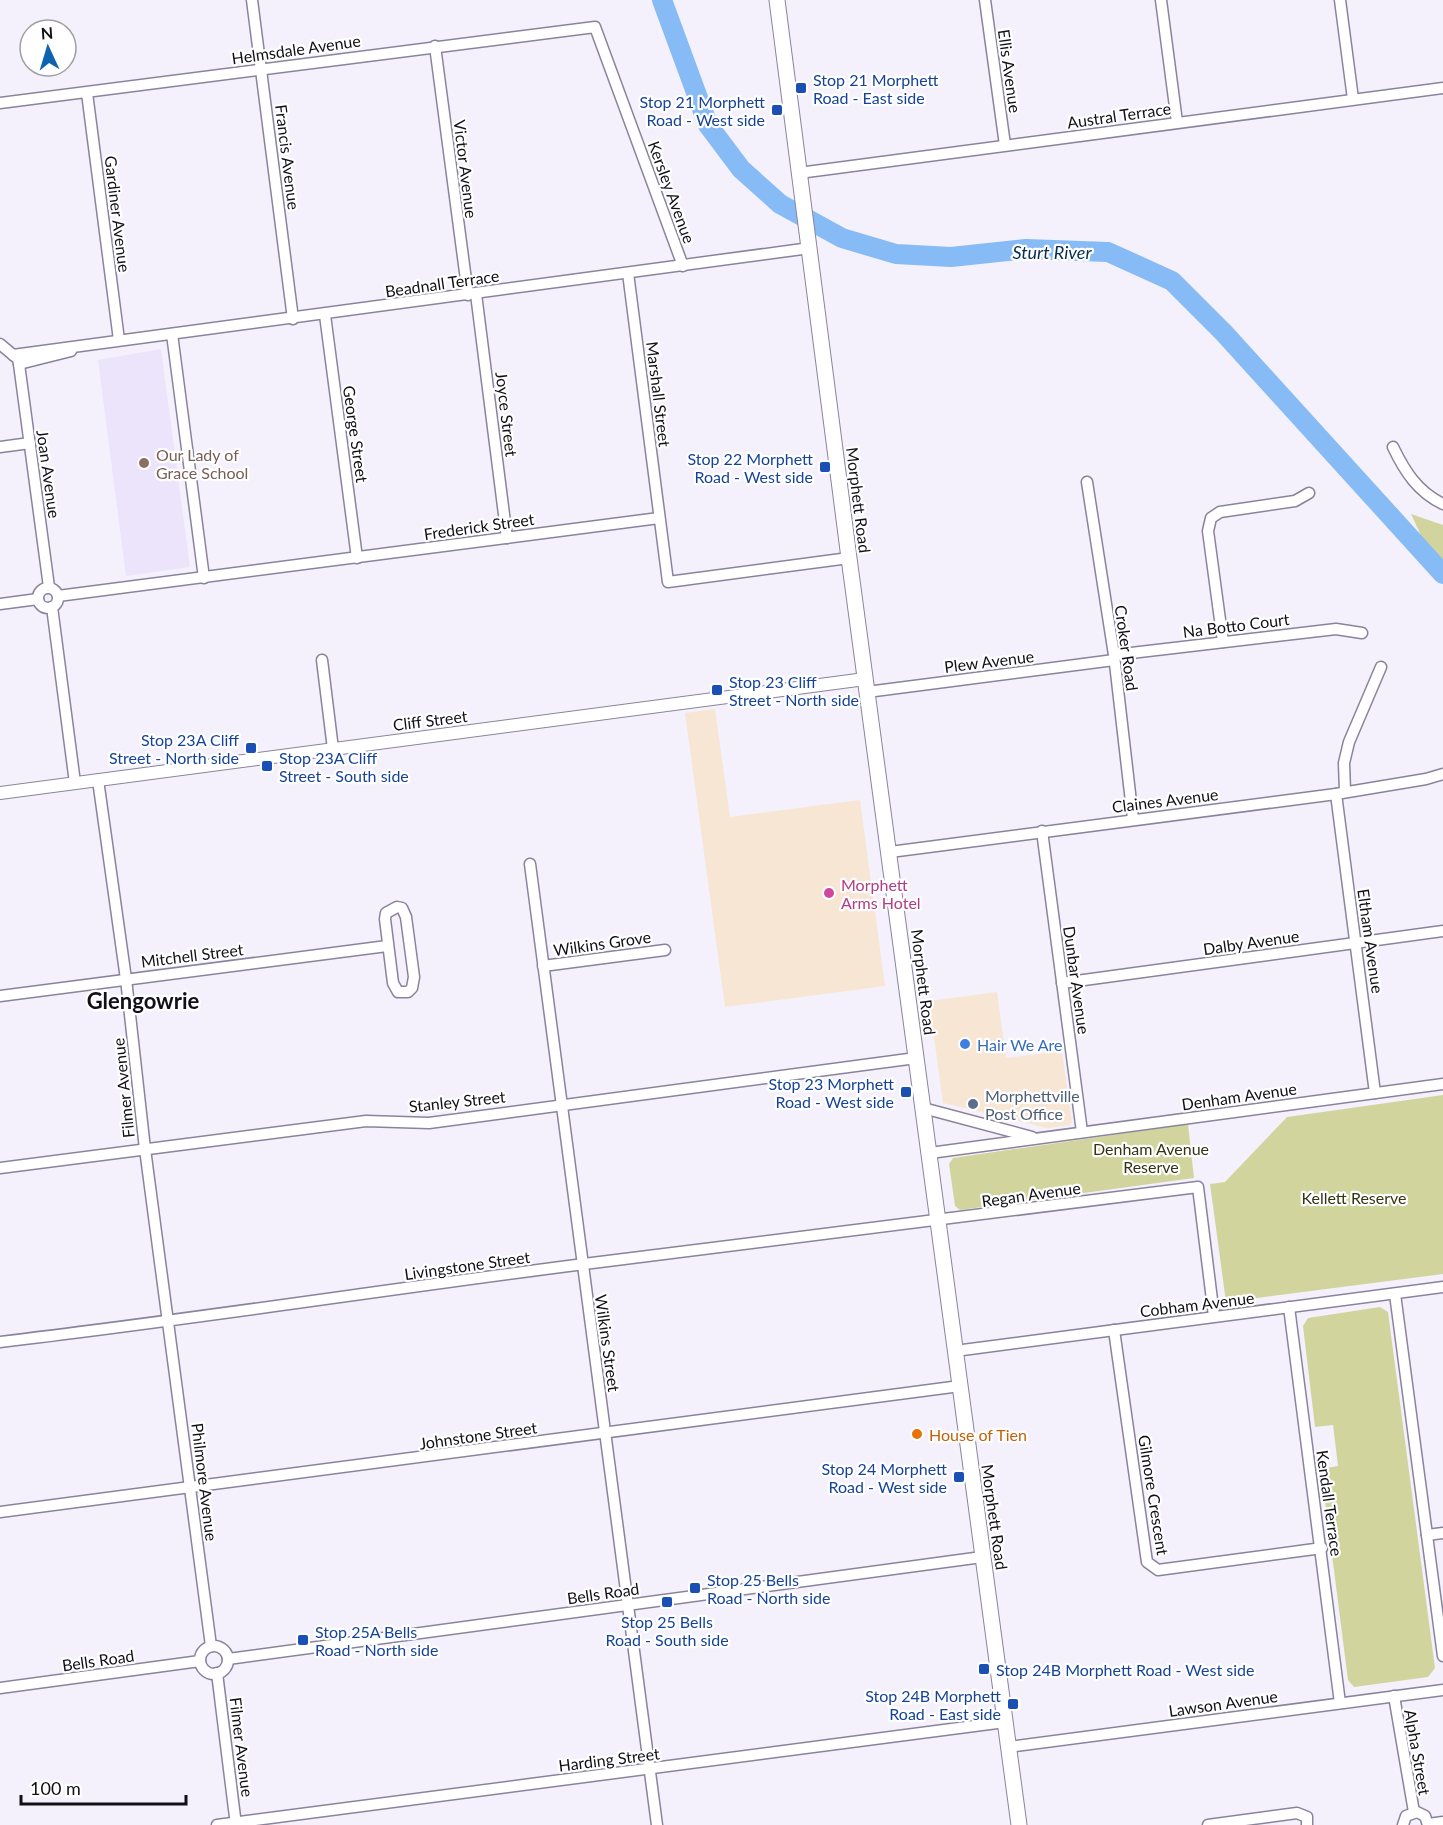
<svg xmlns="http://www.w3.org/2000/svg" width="1443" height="1825" viewBox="0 0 1443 1825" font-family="Lato,sans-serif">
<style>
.commercial{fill:#f7e6d4}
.education{fill:#ece4fa}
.green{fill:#d1d59d}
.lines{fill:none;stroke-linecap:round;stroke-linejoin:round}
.river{stroke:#87bbf5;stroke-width:20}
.minor-casing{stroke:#8a839b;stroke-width:13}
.tertiary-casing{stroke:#8a839b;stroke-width:14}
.secondary-casing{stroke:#8a839b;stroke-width:17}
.minor{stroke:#fff;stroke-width:10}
.tertiary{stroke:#fff;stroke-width:12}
.secondary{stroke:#fff;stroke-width:15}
.transit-dot{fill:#1a4fb4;stroke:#fff;stroke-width:2}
.education-dot{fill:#8d6e63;stroke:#fff;stroke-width:2}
.hotel-dot{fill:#d1479c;stroke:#fff;stroke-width:2}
.shop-dot{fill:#3f7fe0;stroke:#fff;stroke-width:2}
.service-dot{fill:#5c6f8a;stroke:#fff;stroke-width:2}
.food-dot{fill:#e8710a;stroke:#fff;stroke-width:2}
.labels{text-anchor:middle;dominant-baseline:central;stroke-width:4.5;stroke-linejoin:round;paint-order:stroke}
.street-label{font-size:16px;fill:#110f17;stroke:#fff}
.transit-label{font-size:16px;fill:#164399;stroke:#fff;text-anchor:start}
.education-label{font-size:16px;fill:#785e54;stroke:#fff;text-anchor:start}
.hotel-label{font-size:16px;fill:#b23c85;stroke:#fff;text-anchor:start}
.shop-label{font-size:16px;fill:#366cbe;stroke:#fff;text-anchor:start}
.service-label{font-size:16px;fill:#4e5e75;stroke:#fff;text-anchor:start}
.park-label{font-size:16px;fill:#343513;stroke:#fff}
.food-label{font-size:16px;fill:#c56008;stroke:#fff;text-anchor:start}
.water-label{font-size:18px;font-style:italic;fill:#072d51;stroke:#fff}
.district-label{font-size:22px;font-weight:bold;fill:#110f17;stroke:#fff}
</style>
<rect width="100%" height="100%" fill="#f4f1fc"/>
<g class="commercial">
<polygon points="715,709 730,817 860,800 885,986 725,1007 685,713"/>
<polygon points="997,992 1006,1058 1062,1051 1072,1122 1070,1125 1047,1128 943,1103 929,1001"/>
</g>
<polygon class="education" points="161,349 190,567 126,576 98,360"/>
<g class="green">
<polygon points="1411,514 1443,525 1443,574 1434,564"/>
<polygon points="1443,1095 1443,1274 1226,1302 1210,1184 1225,1182 1287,1117"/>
<polygon points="1188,1124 1194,1178 960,1210 955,1206 949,1164 953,1158"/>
<polygon points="1380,1307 1388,1312 1435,1668 1428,1677 1354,1687 1348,1680 1321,1469 1338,1466 1333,1425 1315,1427 1303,1326 1308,1318"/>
</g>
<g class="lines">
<polyline class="river" points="662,0 708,125 741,169 780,204 842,238 896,254 951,257 1026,249 1108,252 1172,281 1224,333 1443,574"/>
<g class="minor-casing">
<g id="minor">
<polyline points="252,0 293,319"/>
<polyline points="985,0 1005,145"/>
<polyline points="1161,0 1177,122"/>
<polyline points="1340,0 1353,99"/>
<polyline points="435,46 468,295"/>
<polyline points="87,93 119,340"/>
<polyline points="0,103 595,27 683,266"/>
<polyline points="799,173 1443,88"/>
<polyline points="628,273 668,582 849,558"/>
<polyline points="476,294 507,538"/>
<polyline points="325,315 357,558"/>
<polyline points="172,334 204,578"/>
<polyline points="0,344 18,359 19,364 49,587"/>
<polyline points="13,355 810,248"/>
<polyline points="19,364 71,351"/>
<polyline points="0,447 30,443"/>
<path d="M 1393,447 C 1405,472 1418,492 1443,504"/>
<polyline points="1087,482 1114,655 1133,819"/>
<circle cx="48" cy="598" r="10"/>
<polyline points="58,596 659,518"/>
<polyline points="0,604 38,599"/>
<polyline points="52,607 75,783"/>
<polyline points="1223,642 1208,531 1211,518 1220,512 1295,501 1309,493"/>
<polyline points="1114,655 1336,629 1362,633"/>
<polyline points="322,660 333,749"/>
<polyline points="867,692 1114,660"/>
<polyline points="98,780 126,979 145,1149 211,1646"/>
<polyline points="1345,792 1344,763 1349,742 1381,667"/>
<polyline points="1336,794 1375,1093"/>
<polyline points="1042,831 1082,1132"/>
<polyline points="890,852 1336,794 1426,779 1443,774"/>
<polyline points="530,864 657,1825"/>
<polygon points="397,907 402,908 406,917 414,977 412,988 408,992 398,992 393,983 385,919 386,913"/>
<polyline points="543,966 665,950"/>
<polyline points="1062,983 1443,931"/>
<polyline points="0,996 387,946"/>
<polyline points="923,1108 1032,1137"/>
<polyline points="930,1153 1443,1084"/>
<polyline points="0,1168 366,1121 429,1123 916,1058"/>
<polyline points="1395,1294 1443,1656"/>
<polyline points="1289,1307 1340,1703"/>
<polyline points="1114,1330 1147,1562 1158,1570 1322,1548"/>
<path d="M 0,1342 C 195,1319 389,1289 584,1264 C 788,1238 993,1214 1198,1187 L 1214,1316"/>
<polyline points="955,1351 1443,1287"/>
<polyline points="0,1512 960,1386"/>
<polyline points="1427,1535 1443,1533"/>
<circle cx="214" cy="1660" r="14"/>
<polyline points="228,1659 982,1557"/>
<polyline points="217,1673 236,1825"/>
<polyline points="0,1688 200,1661"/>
<polyline points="1394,1696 1414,1812"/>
<polyline points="1008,1747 1443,1690"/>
<polyline points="1428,1824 1443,1822"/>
<polyline points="217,1825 1005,1722"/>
<polyline points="1208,1825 1297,1813 1307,1817 1307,1825"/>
<polyline points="1403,1825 1406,1816 1417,1812 1425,1816 1428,1825"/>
</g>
</g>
<g class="tertiary-casing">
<polyline id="tertiary" points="0,793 865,679"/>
</g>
<g class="secondary-casing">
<polyline id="secondary" points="777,0 849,558 1019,1825"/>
</g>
<use href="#minor" class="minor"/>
<use href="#tertiary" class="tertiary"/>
<use href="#secondary" class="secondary"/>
</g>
<g class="transit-dot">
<rect x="795" y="82" width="12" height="12" rx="3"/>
<rect x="771" y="104" width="12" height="12" rx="3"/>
<rect x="819" y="461" width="12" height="12" rx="3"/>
<rect x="711" y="684" width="12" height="12" rx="3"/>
<rect x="245" y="742" width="12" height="12" rx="3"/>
<rect x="261" y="760" width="12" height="12" rx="3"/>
<rect x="900" y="1086" width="12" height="12" rx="3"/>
<rect x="953" y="1471" width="12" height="12" rx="3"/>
<rect x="689" y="1582" width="12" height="12" rx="3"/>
<rect x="661" y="1596" width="12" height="12" rx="3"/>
<rect x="297" y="1634" width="12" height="12" rx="3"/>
<rect x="978" y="1663" width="12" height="12" rx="3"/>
<rect x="1007" y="1698" width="12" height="12" rx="3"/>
</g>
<circle class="education-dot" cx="144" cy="463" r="6"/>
<circle class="hotel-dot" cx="829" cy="893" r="6"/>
<circle class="shop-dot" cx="965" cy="1044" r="6"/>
<circle class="service-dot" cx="973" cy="1104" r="6"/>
<circle class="food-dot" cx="917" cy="1434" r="6"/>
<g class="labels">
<g class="street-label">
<text transform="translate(296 49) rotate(-8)">Helmsdale Avenue</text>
<text transform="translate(1010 71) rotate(82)">Ellis Avenue</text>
<text transform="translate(1119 115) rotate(-8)">Austral Terrace</text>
<text transform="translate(288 157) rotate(83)">Francis Avenue</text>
<text transform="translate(466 169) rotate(83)">Victor Avenue</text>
<text transform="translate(672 192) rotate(70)">Kersley Avenue</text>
<text transform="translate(118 214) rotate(83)">Gardiner Avenue</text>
<text transform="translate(442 283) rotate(-8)">Beadnall Terrace</text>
<text transform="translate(659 394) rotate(83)">Marshall Street</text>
<text transform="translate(507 414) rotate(83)">Joyce Street</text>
<text transform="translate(356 434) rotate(82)">George Street</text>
<text transform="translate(49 474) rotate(82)">Joan Avenue</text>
<text transform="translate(859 500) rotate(83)">Morphett Road</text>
<text transform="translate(479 526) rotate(-8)">Frederick Street</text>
<text transform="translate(1236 625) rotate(-7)">Na Botto Court</text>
<text transform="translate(1127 648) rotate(82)">Croker Road</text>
<text transform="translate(989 661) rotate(-7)">Plew Avenue</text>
<text transform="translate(430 720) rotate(-7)">Cliff Street</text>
<text transform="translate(1165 800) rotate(-7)">Claines Avenue</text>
<text transform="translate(1371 941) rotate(82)">Eltham Avenue</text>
<text transform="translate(1251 942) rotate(-8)">Dalby Avenue</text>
<text transform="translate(602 943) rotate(-8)">Wilkins Grove</text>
<text transform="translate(192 955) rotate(-7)">Mitchell Street</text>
<text transform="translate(1077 980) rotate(82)">Dunbar Avenue</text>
<text transform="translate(924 982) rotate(83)">Morphett Road</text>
<text transform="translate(123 1088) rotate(-96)">Filmer Avenue</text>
<text transform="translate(1239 1096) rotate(-8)">Denham Avenue</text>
<text transform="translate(457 1101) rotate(-6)">Stanley Street</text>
<text transform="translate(1031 1194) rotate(-8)">Regan Avenue</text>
<text transform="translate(467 1265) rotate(-8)">Livingstone Street</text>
<text transform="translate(1197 1304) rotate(-7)">Cobham Avenue</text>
<text transform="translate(608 1343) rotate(82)">Wilkins Street</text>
<text transform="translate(478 1435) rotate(-8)">Johnstone Street</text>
<text transform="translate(205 1482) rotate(83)">Philmore Avenue</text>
<text transform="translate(1154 1495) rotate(81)">Gilmore Crescent</text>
<text transform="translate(1330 1503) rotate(82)">Kendall Terrace</text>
<text transform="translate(995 1517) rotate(82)">Morphett Road</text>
<text transform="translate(603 1593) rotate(-8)">Bells Road</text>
<text transform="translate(98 1660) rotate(-8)">Bells Road</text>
<text transform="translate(1223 1703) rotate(-8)">Lawson Avenue</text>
<text transform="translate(242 1747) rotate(83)">Filmer Avenue</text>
<text transform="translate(1418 1752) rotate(80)">Alpha Street</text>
<text transform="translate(609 1759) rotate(-7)">Harding Street</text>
</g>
<g class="transit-label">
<text x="813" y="79">Stop 21 Morphett<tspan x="813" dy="18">Road - East side</tspan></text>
<text x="765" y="101" text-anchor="end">Stop 21 Morphett<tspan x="765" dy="18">Road - West side</tspan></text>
<text x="813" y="458" text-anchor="end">Stop 22 Morphett<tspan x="813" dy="18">Road - West side</tspan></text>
<text x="729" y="681">Stop 23 Cliff<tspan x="729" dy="18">Street - North side</tspan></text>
<text x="239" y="739" text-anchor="end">Stop 23A Cliff<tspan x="239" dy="18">Street - North side</tspan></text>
<text x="279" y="757">Stop 23A Cliff<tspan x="279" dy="18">Street - South side</tspan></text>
<text x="894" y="1083" text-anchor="end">Stop 23 Morphett<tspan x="894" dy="18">Road - West side</tspan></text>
<text x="947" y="1468" text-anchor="end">Stop 24 Morphett<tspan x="947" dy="18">Road - West side</tspan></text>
<text x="707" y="1579">Stop 25 Bells<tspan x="707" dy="18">Road - North side</tspan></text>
<text x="667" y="1621" text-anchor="middle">Stop 25 Bells<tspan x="667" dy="18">Road - South side</tspan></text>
<text x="315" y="1631">Stop 25A Bells<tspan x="315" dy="18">Road - North side</tspan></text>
<text x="996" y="1669">Stop 24B Morphett Road - West side</text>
<text x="1001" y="1695" text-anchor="end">Stop 24B Morphett<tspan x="1001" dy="18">Road - East side</tspan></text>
</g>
<g class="education-label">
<text x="156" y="454">Our Lady of<tspan x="156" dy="18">Grace School</tspan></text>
</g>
<g class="hotel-label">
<text x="841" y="884">Morphett<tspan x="841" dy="18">Arms Hotel</tspan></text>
</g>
<g class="shop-label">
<text x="977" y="1044">Hair We Are</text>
</g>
<g class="service-label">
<text x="985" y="1095">Morphettville<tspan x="985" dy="18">Post Office</tspan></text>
</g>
<g class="park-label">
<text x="1151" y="1148">Denham Avenue<tspan x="1151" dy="18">Reserve</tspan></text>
<text x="1354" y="1197">Kellett Reserve</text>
</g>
<g class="food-label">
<text x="929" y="1434">House of Tien</text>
</g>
<g class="water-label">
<text x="1052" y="252">Sturt River</text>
</g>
<g class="district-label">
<text x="143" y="1000">Glengowrie</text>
</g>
</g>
<g transform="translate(48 48) rotate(356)"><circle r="28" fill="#ffffff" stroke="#a09fa2" stroke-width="1.5"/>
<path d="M0-4.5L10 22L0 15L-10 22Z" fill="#0e63b1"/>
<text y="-9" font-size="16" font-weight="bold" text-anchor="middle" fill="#110f17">N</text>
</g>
<path d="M21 1795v9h165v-9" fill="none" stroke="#110f17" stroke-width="3"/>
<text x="30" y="1795" font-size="18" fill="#110f17" stroke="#ffffff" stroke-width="4.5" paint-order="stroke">100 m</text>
</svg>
